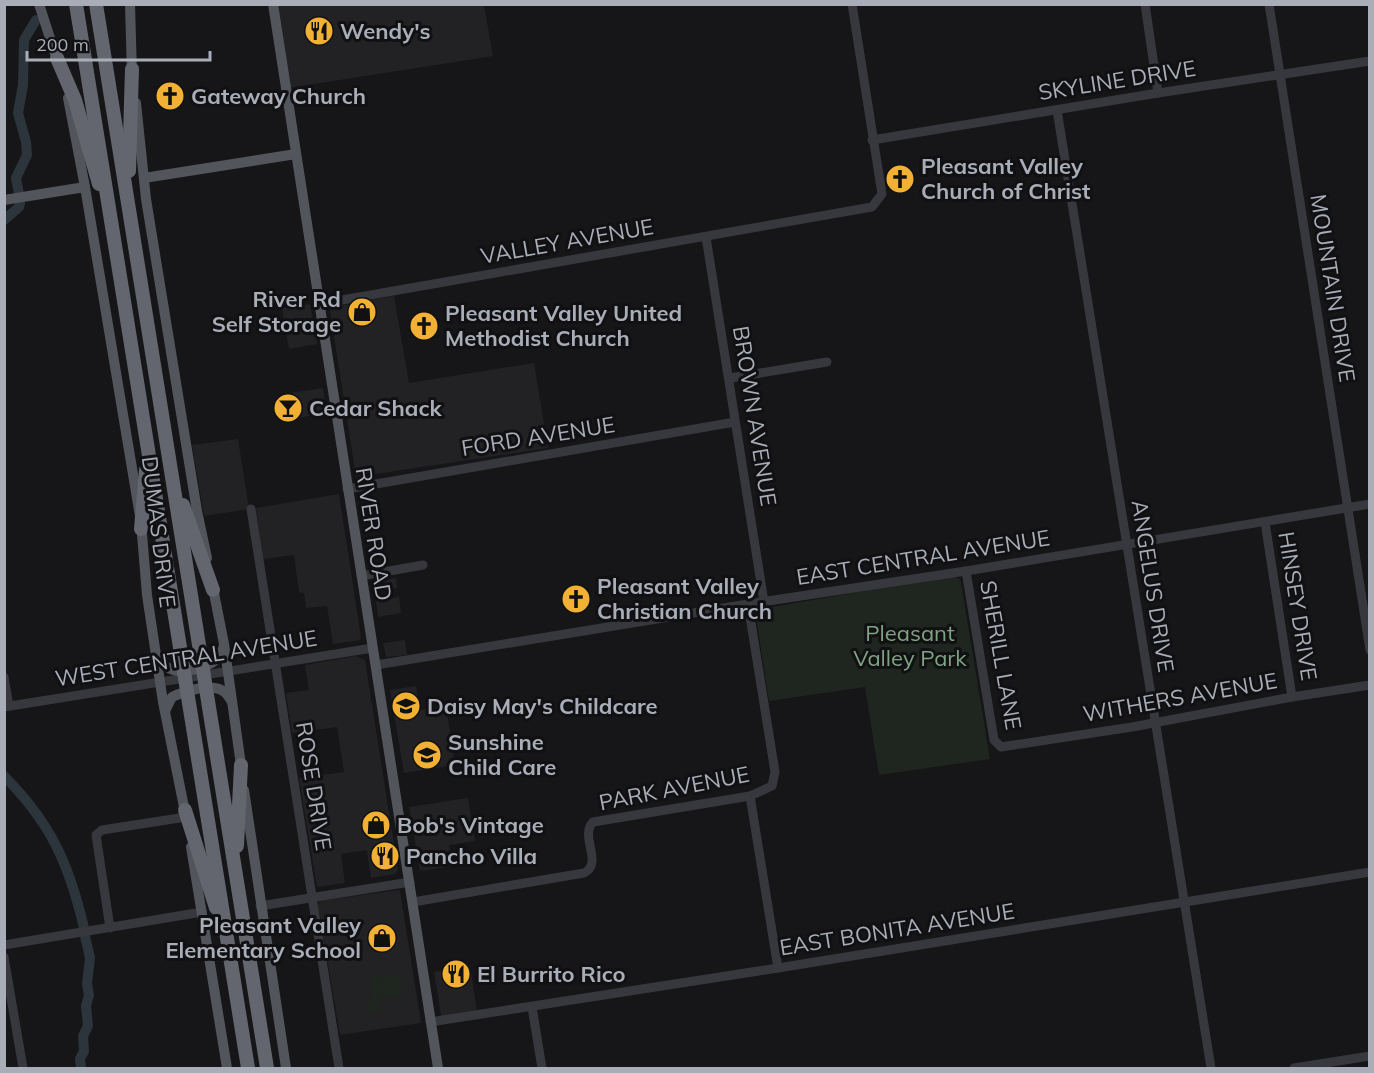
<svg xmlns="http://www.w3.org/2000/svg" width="1374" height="1073" viewBox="0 0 1374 1073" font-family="Mulish,sans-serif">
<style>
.built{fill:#222225}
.green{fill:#1e261f}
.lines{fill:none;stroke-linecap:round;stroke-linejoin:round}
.river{stroke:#2c353c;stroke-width:10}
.minor{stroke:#37383d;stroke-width:9}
.major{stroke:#53555c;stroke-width:10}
.highway{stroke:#63666e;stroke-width:14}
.labels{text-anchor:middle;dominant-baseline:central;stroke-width:6;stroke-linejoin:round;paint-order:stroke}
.poi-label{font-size:22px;font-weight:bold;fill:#a8adb8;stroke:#111113;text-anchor:start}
.street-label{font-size:22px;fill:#a8adb8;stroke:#111113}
.park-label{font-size:22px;fill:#7fa381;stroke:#111113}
</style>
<rect width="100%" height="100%" fill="#161618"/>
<g class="built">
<polygon points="277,5 484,5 493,56 289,88"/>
<polygon points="394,296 409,383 534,363 548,448 356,477 330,311 332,307"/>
<polygon points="310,304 317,344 289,349 282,308"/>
<polygon points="323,388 327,413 280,421 277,401 284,400 283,394"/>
<polygon points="238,439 249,509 204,516 192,445"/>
<polygon points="339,494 361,637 360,640 333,644 327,606 306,608 304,593 299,592 294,555 263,559 256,508"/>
<polygon points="396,578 397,588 374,592 373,582"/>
<polygon points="399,597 401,613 378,617 376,601"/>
<polygon points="405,640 407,655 386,657 383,643"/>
<polygon points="356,656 365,660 398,870 395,874 371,878 367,850 341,854 345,883 317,887 299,778 344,772 337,727 292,733 286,693 309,690 305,665"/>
<polygon points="416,686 420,710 446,706 455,765 404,773 390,690"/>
<polygon points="468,798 475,841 449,845 453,866 420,871 409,807"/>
<polygon points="398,890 400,891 421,1023 340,1035 318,905 321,901"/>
<polygon points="470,966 477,1012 443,1017 441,1015 434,972"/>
</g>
<g class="green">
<polygon points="952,576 960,579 961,583 990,759 879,775 865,687 769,701 755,610"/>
<polygon points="399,974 403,995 378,999 380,1013 368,1014 366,1002 374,1000 370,978"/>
</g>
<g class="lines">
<g class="river">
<polyline points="19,194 16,178 27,155 26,142 18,113 23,85 24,40 36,20"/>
<polyline points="4,220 19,207 20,203"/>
<path d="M 4,776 C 51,823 69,864 84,928"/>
<polyline points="81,1068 80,1059 84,1051 83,1036 88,1026 86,1006 89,995 87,984 90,958 85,936"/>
</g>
<g class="minor">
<polyline points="1145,4 1158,93"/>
<polyline points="1269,4 1370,650"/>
<polyline points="1057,110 1211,1068"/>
<polyline points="872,140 1158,93 1370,61"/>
<polyline points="706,237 764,602"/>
<polyline points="319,304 872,207 882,194 852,4"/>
<polyline points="730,378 827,362"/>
<polyline points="347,489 735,422"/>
<polyline points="251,509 339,1068"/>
<polyline points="1265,522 1292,697"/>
<polyline points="966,571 994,740 1001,747 1132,727 1292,697 1370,685"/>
<polyline points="361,576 423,565"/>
<polyline points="376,665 748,604 966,571 1370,504"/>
<polyline points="4,677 9,706"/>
<polyline points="4,707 373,648"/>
<polyline points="750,796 778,968"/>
<path d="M 413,902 L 584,873 C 604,863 579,836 593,822 L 750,796 L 772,786 L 775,772 L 748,604"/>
<polyline points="260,906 410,882"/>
<polyline points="110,928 96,835 102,830 186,817"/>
<polyline points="4,945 202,912"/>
<polyline points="4,957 23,1068"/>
<polyline points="532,1007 542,1068"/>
<polyline points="430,1022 778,968 1370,872"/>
<polyline points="1294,1068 1370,1056"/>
</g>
<g class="major">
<polyline points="39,4 59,66"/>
<polyline points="130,4 132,75"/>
<polyline points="273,4 438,1068"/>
<polyline points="68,98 85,187 141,522 147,595 163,702 186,817"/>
<polyline points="136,103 146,199 197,511 207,558"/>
<polyline points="144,178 296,154"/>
<polyline points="4,200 85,187"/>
<polyline points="212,583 224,644 242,772"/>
<path d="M 157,657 C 160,660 163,665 167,667 C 179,676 207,668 217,659 C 221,655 222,651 224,646"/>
<path d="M 165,711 L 172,697 C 185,691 210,683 223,691 C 227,693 230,699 232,702"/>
<polyline points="244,790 286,1068"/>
<polyline points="191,847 227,1068"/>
</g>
<g class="highway">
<polyline points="76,4 248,1068"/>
<polyline points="96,4 267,1068"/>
<polyline points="57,58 75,100 99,184"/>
<polyline points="129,171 132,69"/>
<polyline points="183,505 213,590"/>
<polyline points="141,529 146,470"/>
<polyline points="185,810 216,908"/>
<polyline points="237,846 241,765"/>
</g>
</g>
<defs>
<g id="restaurant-disc" transform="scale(1.5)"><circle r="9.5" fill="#f2b134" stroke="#111113"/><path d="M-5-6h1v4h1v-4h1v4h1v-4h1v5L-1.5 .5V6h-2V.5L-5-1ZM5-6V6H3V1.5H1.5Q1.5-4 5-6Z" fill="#111"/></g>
<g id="church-disc" transform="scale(1.5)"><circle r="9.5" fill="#f2b134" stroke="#111113"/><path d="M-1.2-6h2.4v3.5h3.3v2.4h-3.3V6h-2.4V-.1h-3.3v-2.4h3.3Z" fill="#111"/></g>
<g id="shop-disc" transform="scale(1.5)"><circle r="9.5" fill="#f2b134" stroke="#111113"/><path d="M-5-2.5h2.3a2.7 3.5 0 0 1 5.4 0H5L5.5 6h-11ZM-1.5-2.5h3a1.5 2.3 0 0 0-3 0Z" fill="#111"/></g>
<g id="bar-disc" transform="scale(1.5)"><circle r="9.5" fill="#f2b134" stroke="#111113"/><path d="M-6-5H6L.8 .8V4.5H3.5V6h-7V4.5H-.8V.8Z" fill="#111"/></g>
<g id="school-disc" transform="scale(1.5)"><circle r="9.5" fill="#f2b134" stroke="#111113"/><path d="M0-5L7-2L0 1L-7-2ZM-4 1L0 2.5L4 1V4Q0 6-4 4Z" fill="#111"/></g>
</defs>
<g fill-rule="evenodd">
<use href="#restaurant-disc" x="319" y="31"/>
<use href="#church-disc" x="170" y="96"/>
<use href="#church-disc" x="900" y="179"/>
<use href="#shop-disc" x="362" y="312"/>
<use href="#church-disc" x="424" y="326"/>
<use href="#bar-disc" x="288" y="408"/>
<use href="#church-disc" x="576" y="599"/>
<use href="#school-disc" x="406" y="706"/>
<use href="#school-disc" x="427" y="755"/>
<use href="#shop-disc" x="376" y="825"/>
<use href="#restaurant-disc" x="385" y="856"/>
<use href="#shop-disc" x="382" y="938"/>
<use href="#restaurant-disc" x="456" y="974"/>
</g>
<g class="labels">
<g class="poi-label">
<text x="340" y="31">Wendy's</text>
<text x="191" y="96">Gateway Church</text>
<text x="921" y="166">Pleasant Valley<tspan x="921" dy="25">Church of Christ</tspan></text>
<text x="341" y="299" text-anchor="end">River Rd<tspan x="341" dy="25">Self Storage</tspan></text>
<text x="445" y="313">Pleasant Valley United<tspan x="445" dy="25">Methodist Church</tspan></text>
<text x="309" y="408">Cedar Shack</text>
<text x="597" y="586">Pleasant Valley<tspan x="597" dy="25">Christian Church</tspan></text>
<text x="427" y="706">Daisy May's Childcare</text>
<text x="448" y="742">Sunshine<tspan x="448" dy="25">Child Care</tspan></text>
<text x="397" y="825">Bob's Vintage</text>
<text x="406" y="856">Pancho Villa</text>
<text x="361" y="925" text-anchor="end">Pleasant Valley<tspan x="361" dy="25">Elementary School</tspan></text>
<text x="477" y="974">El Burrito Rico</text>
</g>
<g class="street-label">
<text transform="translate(1117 80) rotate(-9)">SKYLINE DRIVE</text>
<text transform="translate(567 241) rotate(-10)">VALLEY AVENUE</text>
<text transform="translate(1333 288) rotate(81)">MOUNTAIN DRIVE</text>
<text transform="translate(755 416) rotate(81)">BROWN AVENUE</text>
<text transform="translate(538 436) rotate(-9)">FORD AVENUE</text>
<text transform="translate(159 532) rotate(83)">DUMAS DRIVE</text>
<text transform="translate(374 534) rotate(81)">RIVER ROAD</text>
<text transform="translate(923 557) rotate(-9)">EAST CENTRAL AVENUE</text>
<text transform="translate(1153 586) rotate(81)">ANGELUS DRIVE</text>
<text transform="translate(1298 606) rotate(81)">HINSEY DRIVE</text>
<text transform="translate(1001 655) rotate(80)">SHERILL LANE</text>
<text transform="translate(186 658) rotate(-9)">WEST CENTRAL AVENUE</text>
<text transform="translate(1180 697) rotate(-10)">WITHERS AVENUE</text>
<text transform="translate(314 786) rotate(81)">ROSE DRIVE</text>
<text transform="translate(674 788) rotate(-11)">PARK AVENUE</text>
<text transform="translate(897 929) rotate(-9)">EAST BONITA AVENUE</text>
</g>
<g class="park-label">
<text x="910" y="633">Pleasant<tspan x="910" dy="25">Valley Park</tspan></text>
</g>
</g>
<rect width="1374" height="1073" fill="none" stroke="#a8adb8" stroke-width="12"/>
<path d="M27 51v9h183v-9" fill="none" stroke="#a8adb8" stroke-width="3"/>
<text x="36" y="51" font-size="18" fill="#a8adb8" stroke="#111113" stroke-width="4.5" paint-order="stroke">200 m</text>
</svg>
